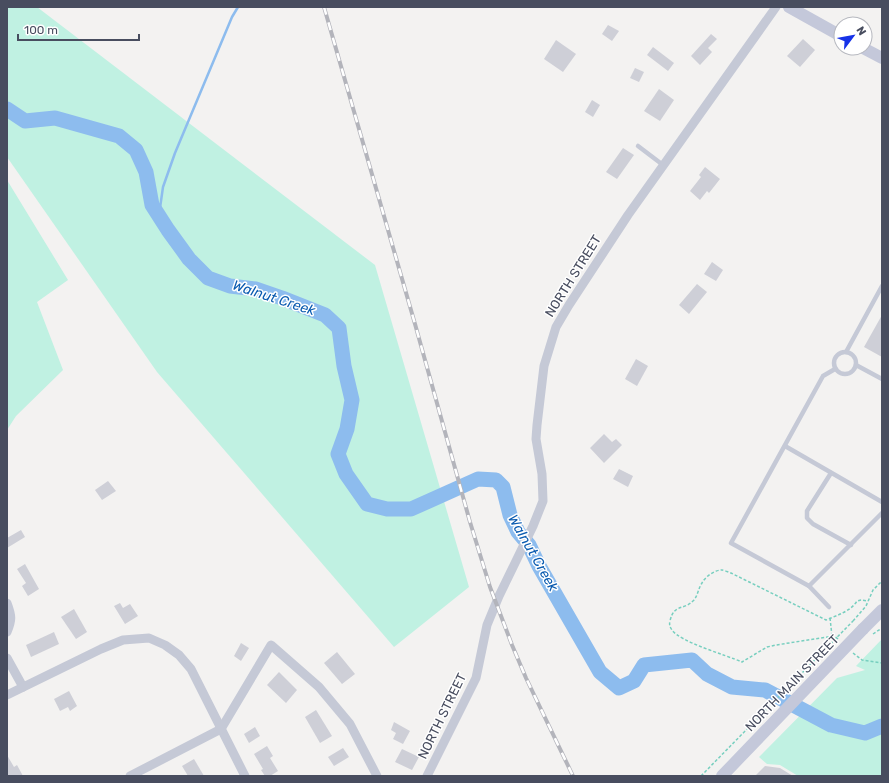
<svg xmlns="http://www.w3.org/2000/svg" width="889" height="783" viewBox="0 0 889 783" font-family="Rubik,sans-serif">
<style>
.green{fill:#c0f1e2}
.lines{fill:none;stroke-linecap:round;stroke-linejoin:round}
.stream{stroke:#8dbcee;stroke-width:2.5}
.river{stroke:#8dbcee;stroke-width:15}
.building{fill:#cecfd7}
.path{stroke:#77cfbf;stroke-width:1.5;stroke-dasharray:3 2;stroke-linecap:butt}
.lane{stroke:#c5c9d6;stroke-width:4.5}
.street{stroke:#c5c9d6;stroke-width:9}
.secondary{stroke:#c4c8da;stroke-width:12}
.rail-casing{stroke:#b3b4bb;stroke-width:4}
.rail{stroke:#fff;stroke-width:2.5;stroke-dasharray:8;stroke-linecap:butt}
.path-bridge{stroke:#77cfbf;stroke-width:1.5;stroke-dasharray:3 2;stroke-linecap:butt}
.secondary-bridge{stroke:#c4c8da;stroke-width:12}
.labels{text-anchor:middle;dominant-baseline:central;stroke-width:3;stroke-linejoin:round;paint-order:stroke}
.street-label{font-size:13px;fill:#484d5f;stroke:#fff}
.water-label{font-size:14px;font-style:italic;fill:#0a5bb0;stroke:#fff}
</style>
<rect width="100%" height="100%" fill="#f3f2f1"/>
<g class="green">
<polygon points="7,7 37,7 375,265 469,587 394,647 157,372 7,157"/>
<polygon points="7,180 68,280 37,302 63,370 16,416 7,430"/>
<polygon points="882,639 882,776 798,776 780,765 767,764 759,757 837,678 865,670 856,666"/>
</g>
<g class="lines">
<polyline class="stream" points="159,215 163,187 175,153 232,17 238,7"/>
<polyline class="river" points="7,109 25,121 55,118 119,136 136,150 146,172 152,205 168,230 189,259 208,278 230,286 256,289 282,298 325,315 339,328 344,366 352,400 347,429 338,454 346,474 367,504 387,509 411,509 478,479 496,480 503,487 510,515 518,532 529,545 539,566 600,672 619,688 634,681 644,665 692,660 707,674 732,687 765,690 831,725 865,733 882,726"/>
</g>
<g class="building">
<polygon points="608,25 619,31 612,41 602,34"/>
<polygon points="711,34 717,39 708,48 712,52 700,65 691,56"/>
<polygon points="803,39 815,50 800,67 787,56"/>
<polygon points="556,40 576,54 563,72 544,59"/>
<polygon points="653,47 674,63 668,71 647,55"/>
<polygon points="635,68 644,72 639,82 630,78"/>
<polygon points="659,89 674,100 660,121 644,111"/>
<polygon points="592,100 600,105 593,117 585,112"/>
<polygon points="623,148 634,155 617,179 606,172"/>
<polygon points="705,167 720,179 709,193 707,191 700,200 690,191 701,177 699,175"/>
<polygon points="712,262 723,270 716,281 704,274"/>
<polygon points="697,284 707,292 689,314 679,305"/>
<polygon points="882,315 882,357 864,347"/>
<polygon points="636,359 648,366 637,386 625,379"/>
<polygon points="604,434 612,442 616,439 622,445 604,463 590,448"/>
<polygon points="619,469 633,476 628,487 613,479"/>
<polygon points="108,481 116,491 102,500 95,490"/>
<polygon points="21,530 25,537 7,548 7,538"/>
<polygon points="25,564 39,589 28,596 22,586 26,583 17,569"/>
<polygon points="120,603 123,608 130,604 138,616 125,624 114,606"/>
<polygon points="74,609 87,632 76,639 61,617"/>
<polygon points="54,632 59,644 31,657 26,645"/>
<polygon points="241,643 249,648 241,661 234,656"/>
<polygon points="337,652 355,674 342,684 324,663"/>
<polygon points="279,672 297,690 286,703 267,685"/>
<polygon points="69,691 77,706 70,711 68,707 60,711 54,699"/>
<polygon points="316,710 332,736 320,743 305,717"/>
<polygon points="394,722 410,731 403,744 393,739 396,733 391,730"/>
<polygon points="255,727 260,736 249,743 244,734"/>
<polygon points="267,746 273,756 270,758 278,771 270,776 265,776 261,770 263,769 254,754"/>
<polygon points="343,748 349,757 334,766 328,757"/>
<polygon points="402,749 419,757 412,770 395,762"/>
<polygon points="7,755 14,767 17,765 23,776 7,776"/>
<polygon points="194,759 204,776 188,776 182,766"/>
<polygon points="765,766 780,768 793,776 755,776"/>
</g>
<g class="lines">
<g class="path">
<polyline points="830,618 832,636"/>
<polyline points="853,621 866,606 873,590 882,581"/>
<polyline points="873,634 882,628"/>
<path d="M 838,639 L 834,636 L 776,645 L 767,647 L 742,662 C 726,655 680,642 672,630 C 670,627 669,625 670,621 C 674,603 684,611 694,600 C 698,595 698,589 702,583 C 705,577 714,570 722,570 C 724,570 728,572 731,573 L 826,620 C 838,615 851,611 857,601 L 861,600 L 868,601"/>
<polyline points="853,653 862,660 882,663"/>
</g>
<g class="lane">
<polyline points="638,146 663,165"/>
<circle cx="845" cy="363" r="11"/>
<polyline points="846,352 882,286"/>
<polyline points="856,365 882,379"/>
<polyline points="835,369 823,376 731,543 809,586 882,513"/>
<polyline points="785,446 882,502"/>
<polyline points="831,473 807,511 807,518 813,524 851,545"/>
<polyline points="809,586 829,607"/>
</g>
<g class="street">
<path d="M 7,603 C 12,616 12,620 7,632"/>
<polyline points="7,658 23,687"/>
<polyline points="7,695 101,649 123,640 149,638 165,645 179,655 191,669 245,776"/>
<polyline points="130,776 221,729 271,645 319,687 350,724 377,776"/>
<polyline points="427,776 476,678 487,625 499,596 533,526 543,501 542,474 536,439 537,425 544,366 556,327 569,305 628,215 776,7"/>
</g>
<g class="secondary">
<polyline points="789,7 841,36"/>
<polyline points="863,48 882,58"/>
<polyline points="863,629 882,610"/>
</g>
<g class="rail-casing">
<polyline id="rail" points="324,7 415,324 470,522 490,587 512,645 526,678 573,776"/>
</g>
<use href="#rail" class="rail"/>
<polyline class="path-bridge" points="701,776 853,621"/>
<polyline class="secondary-bridge" points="722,776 863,629"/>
</g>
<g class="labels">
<g class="street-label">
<text transform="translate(573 276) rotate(-58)">NORTH STREET</text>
<text transform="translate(792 683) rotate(-46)">NORTH MAIN STREET</text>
<text transform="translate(442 716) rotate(-64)">NORTH STREET</text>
</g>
<g class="water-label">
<text transform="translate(274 298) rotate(18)">Walnut Creek</text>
<text transform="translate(533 553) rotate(60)">Walnut Creek</text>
</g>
</g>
<rect width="889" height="783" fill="none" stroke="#484d5f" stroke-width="16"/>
<g transform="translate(853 36) rotate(58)"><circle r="19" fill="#ffffff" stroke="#b6b8bf"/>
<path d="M0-3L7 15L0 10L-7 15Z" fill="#1632e8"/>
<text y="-6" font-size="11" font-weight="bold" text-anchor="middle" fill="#484d5f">N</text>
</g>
<path d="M18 34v6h121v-6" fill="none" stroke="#484d5f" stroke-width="2"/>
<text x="24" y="34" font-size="12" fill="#484d5f" stroke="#ffffff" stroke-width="3" paint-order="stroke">100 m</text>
</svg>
